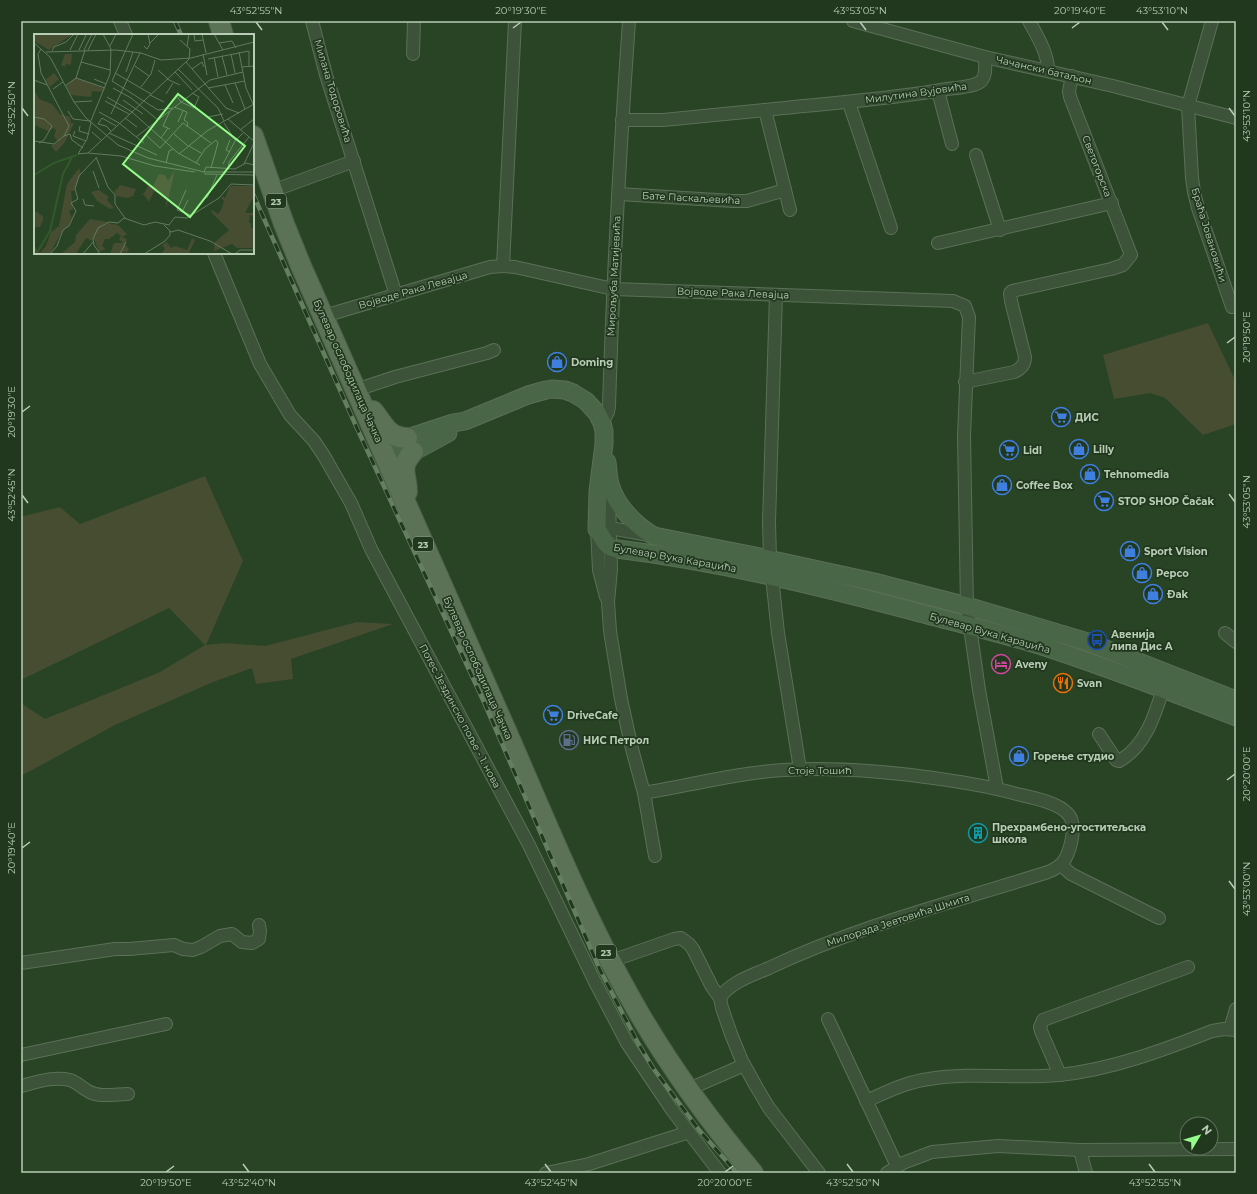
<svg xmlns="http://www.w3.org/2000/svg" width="1257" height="1194" viewBox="0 0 1257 1194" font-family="Montserrat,sans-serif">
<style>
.green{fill:#464d31}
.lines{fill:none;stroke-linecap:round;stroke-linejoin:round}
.street-casing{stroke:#5a7057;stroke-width:14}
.secondary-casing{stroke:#5a7057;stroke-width:19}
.primary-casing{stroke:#485f46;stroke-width:22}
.street{stroke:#3c5239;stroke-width:12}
.secondary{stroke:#496647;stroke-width:17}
.primary{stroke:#5b7257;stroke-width:20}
.rail-casing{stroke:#647e60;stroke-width:4.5}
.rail{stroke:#21381e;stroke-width:3;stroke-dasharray:9;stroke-linecap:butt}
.ticks{fill:none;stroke:#b8ccb6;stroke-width:1.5}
.labels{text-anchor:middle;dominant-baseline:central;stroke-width:3.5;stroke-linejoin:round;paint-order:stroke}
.shield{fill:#21381e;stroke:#8ba088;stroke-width:1}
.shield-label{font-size:9px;font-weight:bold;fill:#b8ccb6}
.street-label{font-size:10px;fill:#b8ccb6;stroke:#21381e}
.poi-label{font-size:10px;font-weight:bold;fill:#b8ccb6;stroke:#21381e;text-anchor:start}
.inset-river{fill:none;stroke:#305a2a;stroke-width:2}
.inset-road{fill:none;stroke:#627a5f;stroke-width:1}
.view{fill:#95fd8a;fill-opacity:0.15;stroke:#95fd8a;stroke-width:2}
.inset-edge{fill:none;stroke:#b8ccb6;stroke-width:2}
.neatline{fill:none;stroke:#b8ccb6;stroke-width:1.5}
.ticks-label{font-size:10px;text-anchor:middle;fill:#b8ccb6}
</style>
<rect width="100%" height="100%" fill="#294325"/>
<g class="green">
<polygon points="1208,323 1236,382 1236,424 1203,435 1165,398 1150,393 1114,399 1103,355"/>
<polygon points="205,476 243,561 206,645 225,643 265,646 357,622 393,624 291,659 293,679 256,684 252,668 213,682 115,725 21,776 21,703 45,719 160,672 205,645 169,608 21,680 21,515 24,516 60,507 80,524"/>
</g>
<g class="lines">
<g class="street-casing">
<g id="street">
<polyline points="120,21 126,35"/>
<polyline points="312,21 326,75 396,295"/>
<polyline points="515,21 503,266 515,267 613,289 953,301 965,306 969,317 964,436 967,606 979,690 997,788"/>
<polyline points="853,21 985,57 1113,86 1236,118"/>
<path d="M 1029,21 C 1037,36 1048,53 1048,70"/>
<polyline points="1212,21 1188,106 1192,178 1194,192 1198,208 1232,307 1236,306"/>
<polyline points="413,54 414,21"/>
<polyline points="938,91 952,144"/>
<polyline points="849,103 891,228"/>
<polyline points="622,120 663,120 765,110"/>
<polyline points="976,155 1000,230"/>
<polyline points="272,191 354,161"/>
<polyline points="619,194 733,201 747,201 785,190"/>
<path d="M 790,210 L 765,110 C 826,103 887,100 947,89 C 956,88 973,87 980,82 C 987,77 985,65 985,57"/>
<polyline points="938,243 1112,203"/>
<polyline points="214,253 260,364 290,415 314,441 324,456 351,503 371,549 529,845 595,982 627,1043 672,1110 720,1173"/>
<polyline points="324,316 490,267 503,266"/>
<path d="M 965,382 L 1014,372 C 1021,369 1025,364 1025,357 L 1011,301 L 1010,293 L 1012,291 L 1111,269 L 1123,265 L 1131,255 L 1070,97 L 1069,91 L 1072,76"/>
<polyline points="356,390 395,377 487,353 494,350"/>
<path d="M 602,423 L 608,412 L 609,406 C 613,277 620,149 629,21"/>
<polyline points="610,487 609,500 611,569 608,602 610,631 621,699 632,749 644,793 655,856"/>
<polyline points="770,559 769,522 776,295"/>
<polyline points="772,577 778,633 800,769"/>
<polyline points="606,597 599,570 597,529 610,528 649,535"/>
<polyline points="1225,633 1236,642"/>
<path d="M 1099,734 L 1116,760 L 1119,761 C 1145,747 1155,715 1163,689"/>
<path d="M 644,793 C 691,785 737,773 784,770 C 827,767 869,770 911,775 C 949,780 985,785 1021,795 C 1035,798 1059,803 1068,814 C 1075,821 1073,834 1071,843 C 1067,859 1063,866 1048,872 C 954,902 858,926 769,968 C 753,975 730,982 720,998"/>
<polyline points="1061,865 1071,874 1159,918"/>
<polyline points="611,961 674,939 681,938 689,944 693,949 712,987 720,998 722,1008 731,1034 742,1061 757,1088 769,1108 819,1173"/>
<polyline points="21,963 115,949 129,949 174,945 183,949 193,950 201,947 220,936 232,934 242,942 252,943 259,939 260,931 259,925"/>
<polyline points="828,1019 897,1166"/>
<polyline points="1230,1029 1236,1009"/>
<polyline points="21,1055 166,1024"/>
<polyline points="1060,1075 1041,1031 1040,1027 1043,1020 1188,967"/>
<path d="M 21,1086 C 37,1082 53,1076 70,1080 C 77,1082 82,1088 88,1091 C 99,1098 116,1094 128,1094"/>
<polyline points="689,1089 744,1065"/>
<path d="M 866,1101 C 887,1092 906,1082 929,1079 C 972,1072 1015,1079 1059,1075 C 1110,1070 1164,1050 1212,1031 L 1224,1029 L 1236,1030"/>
<polyline points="1080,1150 1086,1173"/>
<polyline points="546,1173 589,1164 689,1132"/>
<polyline points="887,1173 903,1163 932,1152 998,1146 1080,1150 1236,1149"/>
</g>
</g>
<g class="secondary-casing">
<g id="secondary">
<polyline points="399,453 413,452 448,433"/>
<path d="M 387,461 L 391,452 L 407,438 L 453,423 L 465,421 L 528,395 L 546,390 L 552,389 L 565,390 L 573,393 L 586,401 L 597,413 L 602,423 L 604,431 L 604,444 L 598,491 L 597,529 L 605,542 L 610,547 L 617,549 C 714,561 810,584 905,609 C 953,622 1001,633 1048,648 C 1111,669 1174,693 1236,717"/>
<path d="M 607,462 C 608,469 608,477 610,484 C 616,506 635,525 654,536 L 750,555 L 874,582 L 967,606 L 1088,642 L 1236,700"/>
</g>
</g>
<g class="primary-casing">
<g id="primary">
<polyline points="219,21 223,35"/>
<path d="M 253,136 L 284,224 L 301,266 C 368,417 434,568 501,719 C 545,819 585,921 640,1015 C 673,1071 711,1123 753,1173"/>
<path d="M 373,411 C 384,424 387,437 407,438"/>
<path d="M 407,492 C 407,473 398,469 413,452"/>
</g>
</g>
<use href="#street" class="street"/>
<use href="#secondary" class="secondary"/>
<use href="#primary" class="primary"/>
<g class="rail-casing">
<g id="rail">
<polyline points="175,21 181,35"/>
<polyline points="253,194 356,426 484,702 600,970 638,1043 653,1068 699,1130 737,1173"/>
</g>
</g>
<use href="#rail" class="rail"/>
</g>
<path class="ticks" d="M 256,22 L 262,30M 860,22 L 866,30M 1162,22 L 1168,30M 513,28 L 521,22M 1072,28 L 1080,22M 22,108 L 28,116M 1229,108 L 1235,116M 1227,343 L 1235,337M 22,412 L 30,406M 1229,494 L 1235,502M 22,495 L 28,503M 1227,780 L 1235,774M 22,848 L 30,842M 1229,881 L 1235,889M 243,1164 L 249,1172M 545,1164 L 551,1172M 847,1164 L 853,1172M 1149,1164 L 1155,1172M 166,1172 L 174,1166M 725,1172 L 733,1166"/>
<defs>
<g id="shop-ring" transform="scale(1)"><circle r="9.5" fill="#21381e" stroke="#3f7fe0" stroke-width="1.5"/><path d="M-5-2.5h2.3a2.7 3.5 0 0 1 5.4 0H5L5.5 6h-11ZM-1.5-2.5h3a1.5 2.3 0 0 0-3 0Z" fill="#3f7fe0"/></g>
<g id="supermarket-ring" transform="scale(1)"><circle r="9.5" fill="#21381e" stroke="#3f7fe0" stroke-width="1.5"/><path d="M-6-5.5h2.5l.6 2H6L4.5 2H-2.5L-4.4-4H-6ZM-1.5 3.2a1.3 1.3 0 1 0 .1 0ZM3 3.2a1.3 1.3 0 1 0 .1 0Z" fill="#3f7fe0"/></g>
<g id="bus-ring" transform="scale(1)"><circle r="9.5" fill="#21381e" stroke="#1a4fb4" stroke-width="1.5"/><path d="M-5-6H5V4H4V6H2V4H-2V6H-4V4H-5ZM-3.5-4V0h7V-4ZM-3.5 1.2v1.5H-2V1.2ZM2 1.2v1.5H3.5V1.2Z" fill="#1a4fb4"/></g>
<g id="hotel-ring" transform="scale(1)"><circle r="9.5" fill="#21381e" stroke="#d1479c" stroke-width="1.5"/><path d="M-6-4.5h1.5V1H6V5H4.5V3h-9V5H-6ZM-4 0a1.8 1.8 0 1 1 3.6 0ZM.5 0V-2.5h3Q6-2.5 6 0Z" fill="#d1479c"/></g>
<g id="restaurant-ring" transform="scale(1)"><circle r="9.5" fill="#21381e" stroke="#e8710a" stroke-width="1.5"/><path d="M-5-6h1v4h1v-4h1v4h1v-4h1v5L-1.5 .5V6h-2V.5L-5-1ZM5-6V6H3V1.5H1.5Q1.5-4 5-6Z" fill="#e8710a"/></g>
<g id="fuel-ring" transform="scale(1)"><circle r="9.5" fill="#21381e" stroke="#5c6f8a" stroke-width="1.5"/><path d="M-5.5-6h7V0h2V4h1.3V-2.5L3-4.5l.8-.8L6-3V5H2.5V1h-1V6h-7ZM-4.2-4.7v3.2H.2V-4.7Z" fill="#5c6f8a"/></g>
<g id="building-ring" transform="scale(1)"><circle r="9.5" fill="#21381e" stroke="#0f9aa8" stroke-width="1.5"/><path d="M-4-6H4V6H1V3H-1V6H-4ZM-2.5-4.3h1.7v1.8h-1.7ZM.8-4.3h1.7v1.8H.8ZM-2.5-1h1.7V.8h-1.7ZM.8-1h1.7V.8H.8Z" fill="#0f9aa8"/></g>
</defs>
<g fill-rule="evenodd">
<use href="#shop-ring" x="557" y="362"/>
<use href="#supermarket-ring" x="1061" y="417"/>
<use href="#shop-ring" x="1079" y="449"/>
<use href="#supermarket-ring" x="1009" y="450"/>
<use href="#shop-ring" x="1090" y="474"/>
<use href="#shop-ring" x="1002" y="485"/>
<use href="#supermarket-ring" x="1104" y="501"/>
<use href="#shop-ring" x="1130" y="551"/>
<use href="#shop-ring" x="1142" y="573"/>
<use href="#shop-ring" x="1153" y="594"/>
<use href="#bus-ring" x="1097" y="640"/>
<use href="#hotel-ring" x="1001" y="664"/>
<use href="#restaurant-ring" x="1063" y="683"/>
<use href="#supermarket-ring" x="553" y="715"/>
<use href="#fuel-ring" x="569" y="740"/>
<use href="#shop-ring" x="1019" y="756"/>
<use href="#building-ring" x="978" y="833"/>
</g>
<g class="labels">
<g class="shield">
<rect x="266" y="194" width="20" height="14" rx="3"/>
<rect x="413" y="537" width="20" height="14" rx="3"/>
<rect x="596" y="945" width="20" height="14" rx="3"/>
</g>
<g class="shield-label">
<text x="276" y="201">23</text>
<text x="423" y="544">23</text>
<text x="606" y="952">23</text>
</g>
<g class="street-label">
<text transform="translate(1044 70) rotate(13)">Чачански батаљон</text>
<text transform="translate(333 91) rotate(73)">Милана Тодоровића</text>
<text transform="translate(916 93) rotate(-8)">Милутина Вујовића</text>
<text transform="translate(1097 166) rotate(69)">Светогорска</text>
<text transform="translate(691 198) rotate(3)">Бате Паскаљевића</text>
<text transform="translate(1209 235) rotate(73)">Браћа Јовановићи</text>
<text transform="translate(614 276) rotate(-87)">Мирољуба Матијевића</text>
<text transform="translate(413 290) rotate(-16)">Војводе Рака Левајца</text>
<text transform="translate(733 293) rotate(2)">Војводе Рака Левајца</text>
<text transform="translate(348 371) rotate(66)">Булевар ослободилаца Чачка</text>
<text transform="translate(675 558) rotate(10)">Булевар Вука Караџића</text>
<text transform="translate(990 633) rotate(16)">Булевар Вука Караџића</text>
<text transform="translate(478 668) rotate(66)">Булевар ослободилаца Чачка</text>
<text transform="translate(460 716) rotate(62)">Потес Јездинско поље - 1. нова</text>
<text x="820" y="770">Стоје Тошић</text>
<text transform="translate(898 920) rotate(-18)">Милорада Јевтовића Шмита</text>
</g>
<g class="poi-label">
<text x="571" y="362">Doming</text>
<text x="1075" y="417">ДИС</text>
<text x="1093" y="449">Lilly</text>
<text x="1023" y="450">Lidl</text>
<text x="1104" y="474">Tehnomedia</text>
<text x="1016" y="485">Coffee Box</text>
<text x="1118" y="501">STOP SHOP Čačak</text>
<text x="1144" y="551">Sport Vision</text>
<text x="1156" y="573">Pepco</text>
<text x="1167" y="594">Đak</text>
<text x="1111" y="634">Авенија<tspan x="1111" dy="12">липа Дис А</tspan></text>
<text x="1015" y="664">Aveny</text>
<text x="1077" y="683">Svan</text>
<text x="567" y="715">DriveCafe</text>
<text x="583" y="740">НИС Петрол</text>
<text x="1033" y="756">Горење студио</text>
<text x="992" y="827">Прехрамбено-угоститељска<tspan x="992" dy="12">школа</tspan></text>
</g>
</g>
<g transform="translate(34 34)">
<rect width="220" height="220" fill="#294325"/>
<path d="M 0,0 L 39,0 L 15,16 L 0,7 ZM 31,20 L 38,20 L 37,31 L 32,30 L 31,33 L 27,31 ZM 20,39 L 25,45 L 16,53 L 11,46 ZM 42,44 L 71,55 L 69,58 L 58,57 L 57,63 L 37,61 L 32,52 ZM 0,55 L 5,65 L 18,70 L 26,80 L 36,83 L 37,89 L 40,89 L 31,108 L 22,118 L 17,112 L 24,108 L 20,102 L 22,97 L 20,94 L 14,97 L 0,91 ZM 45,134 L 47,140 L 40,157 L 37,157 L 39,175 L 35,177 L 38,184 L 34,192 L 27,199 L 16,220 L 0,220 L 0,212 L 6,219 L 12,212 L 17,198 L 25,192 L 33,150 ZM 141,136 L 132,175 L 132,163 L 120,157 L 115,168 L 109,160 L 100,164 L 110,159 L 114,152 L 119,152 L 125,140 L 131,141 L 134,147 ZM 86,151 L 102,155 L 99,162 L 94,164 L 82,162 L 80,158 ZM 196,152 L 220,152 L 220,162 L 211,179 L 219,179 L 219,182 L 216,181 L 215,189 L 217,189 L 217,194 L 220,194 L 220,214 L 203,214 L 198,210 L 180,217 L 181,208 L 195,196 L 177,178 L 178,176 L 184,180 L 187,176 L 190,167 L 187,164 L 189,162 L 191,164 ZM 65,156 L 75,163 L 73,166 L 80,174 L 76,175 L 63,167 L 57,158 ZM 0,176 L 9,182 L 9,186 L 6,193 L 1,193 L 0,202 ZM 56,185 L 74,188 L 68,192 L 58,207 L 52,204 L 42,220 L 27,220 L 41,208 L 42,201 ZM 74,189 L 84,191 L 93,200 L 88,203 L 93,205 L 91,211 L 95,215 L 93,219 L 88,217 L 90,220 L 76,220 L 80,209 L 89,209 L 85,205 L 87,202 L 83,199 L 75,205 L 71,205 L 68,212 L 72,215 L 65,218 L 60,205 L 64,195 ZM 158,204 L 161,206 L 155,219 L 157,220 L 127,220 L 131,215 L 128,211 L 133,208 L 137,214 L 141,212 L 153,216 Z" fill="#464d31"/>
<path class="inset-river" d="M 0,141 L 20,129 L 43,121M 4,217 L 16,197 L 29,140 L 38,123"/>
<path class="inset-road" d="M 99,0 L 78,47 L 124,76 L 139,74M 160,0 L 161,7 L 169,6M 168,0 L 172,19M 180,0 L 189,16M 0,9 L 16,23 L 40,68 L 52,84 L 84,111 L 114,124 L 170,138 L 220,138M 116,9 L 125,0M 185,9 L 198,7 L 202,14M 76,12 L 82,0M 110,12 L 113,15 L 116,10 L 114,0M 153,12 L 155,0M 36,16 L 44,0M 45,16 L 52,1M 50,16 L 58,0M 54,16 L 62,0M 18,17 L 20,13 L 32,8 L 40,0M 12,18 L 82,16 L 107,19 L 127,26 L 157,24 L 220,8M 205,18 L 212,54 L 220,72M 169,20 L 173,41M 197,20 L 201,39M 188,22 L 193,41M 180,23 L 184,43M 174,25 L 215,17 L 215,32M 47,28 L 76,36M 152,28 L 192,74 L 205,79M 101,32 L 115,42M 208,33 L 220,32M 144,35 L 184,74 L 190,87M 158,35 L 168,28 L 170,33M 124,36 L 134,45M 92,38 L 99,18M 141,38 L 158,56M 81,39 L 117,60M 42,44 L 71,54M 60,45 L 72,50M 133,45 L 146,51M 0,46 L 13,51M 201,49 L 211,75M 191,51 L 199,69M 31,52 L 42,44 L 51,16M 107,53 L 117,40 L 121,26M 79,54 L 97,64 L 124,86M 174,54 L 211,47M 19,55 L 29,48M 132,60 L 139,49M 116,61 L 130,68M 142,61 L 147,68 L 160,74 L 165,63 L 158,59M 73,63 L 98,78 L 144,119 L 166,131M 89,66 L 109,80M 71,67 L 95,80M 40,68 L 58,67M 140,73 L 153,78 L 150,86 L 154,89 L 153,93M 34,77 L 39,85 L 56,87M 136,77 L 129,92 L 136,95M 65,78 L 85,89 L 110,109M 77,80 L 106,19M 0,83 L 10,85 L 18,92 L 10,106 L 5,109M 174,83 L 189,80M 91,84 L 103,93M 194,85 L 220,107M 144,88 L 149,77M 56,89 L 76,40 L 77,15 L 69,0M 57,89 L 53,105 L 44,120 L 54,119 L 155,25 L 156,15 L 146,6M 190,89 L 201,106M 46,92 L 45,97 L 55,100M 206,96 L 220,85M 41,97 L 39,102 L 52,107M 77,97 L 72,92 L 64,90 L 68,84 L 82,92M 58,98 L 67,106M 75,99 L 123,121M 140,100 L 154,112M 112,101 L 126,114 L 149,89 L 177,109M 30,102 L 36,100 L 38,106 L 49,114M 102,103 L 176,46 L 209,38M 127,104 L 134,94M 196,106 L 192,116 L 196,118M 0,107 L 20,110 L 30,102 L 35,92 L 7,39 L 4,20 L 7,15M 155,112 L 167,119M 54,119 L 87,122 L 121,132 L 161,138M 145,120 L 173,97 L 220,70M 62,123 L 74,153 L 81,161 L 81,170 L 91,184M 132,129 L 135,117 L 139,115M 162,129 L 171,115 L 182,106 L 184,109 L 177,134M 189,130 L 201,107 L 209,99M 210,130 L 220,109M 194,136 L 195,128 L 215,103M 59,137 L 65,154M 170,138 L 172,133 L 201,135 L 212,129 L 220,131M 170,140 L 220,141M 173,164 L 183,141M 49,165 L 51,171 L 60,172M 143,176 L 152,156M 143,176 L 157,181M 148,178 L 154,166M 130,191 L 137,198 L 144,196 L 176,207 L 198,220M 16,220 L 23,212 L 29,196 L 35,192 L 42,177 L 37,169 L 44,165 L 41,155 L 45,142 L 62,124M 49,220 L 59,208M 66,220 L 60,211 L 59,205 L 64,194 L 75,188 L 84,189 L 90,184 L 110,191 L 121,188 L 135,191 L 141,183 L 153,184 L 185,164 L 197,150 L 220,151M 86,220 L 92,208M 110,220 L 131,207 L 136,201 L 136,197M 201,220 L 206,216 L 220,216"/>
<path class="view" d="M 144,60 L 211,112 L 156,183 L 89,130 Z"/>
<rect width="220" height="220" class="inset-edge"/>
</g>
<rect width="1257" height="1194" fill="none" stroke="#21381e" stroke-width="44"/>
<g transform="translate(1199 1136) rotate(52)"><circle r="19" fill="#21381e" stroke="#5d735b"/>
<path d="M0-3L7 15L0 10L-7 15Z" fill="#95fd8a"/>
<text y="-6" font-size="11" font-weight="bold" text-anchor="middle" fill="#b8ccb6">N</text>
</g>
<rect x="22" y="22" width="1213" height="1150" class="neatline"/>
<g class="ticks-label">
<text x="256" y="14">43°52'55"N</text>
<text x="521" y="14">20°19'30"E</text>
<text x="860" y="14">43°53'05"N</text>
<text x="1080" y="14">20°19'40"E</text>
<text x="1162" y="14">43°53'10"N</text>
<text transform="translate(11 108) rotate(-90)" y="4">43°52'50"N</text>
<text transform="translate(1246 116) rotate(-90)" y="4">43°53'10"N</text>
<text transform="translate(1246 337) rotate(-90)" y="4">20°19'50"E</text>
<text transform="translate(11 412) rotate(-90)" y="4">20°19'30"E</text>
<text transform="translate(11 495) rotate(-90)" y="4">43°52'45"N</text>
<text transform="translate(1246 502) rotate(-90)" y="4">43°53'05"N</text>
<text transform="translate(1246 774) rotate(-90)" y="4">20°20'00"E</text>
<text transform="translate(11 848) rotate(-90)" y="4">20°19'40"E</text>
<text transform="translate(1246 889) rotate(-90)" y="4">43°53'00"N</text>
<text x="166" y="1186">20°19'50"E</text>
<text x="249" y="1186">43°52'40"N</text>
<text x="551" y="1186">43°52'45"N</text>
<text x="725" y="1186">20°20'00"E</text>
<text x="853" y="1186">43°52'50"N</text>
<text x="1155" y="1186">43°52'55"N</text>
</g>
</svg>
